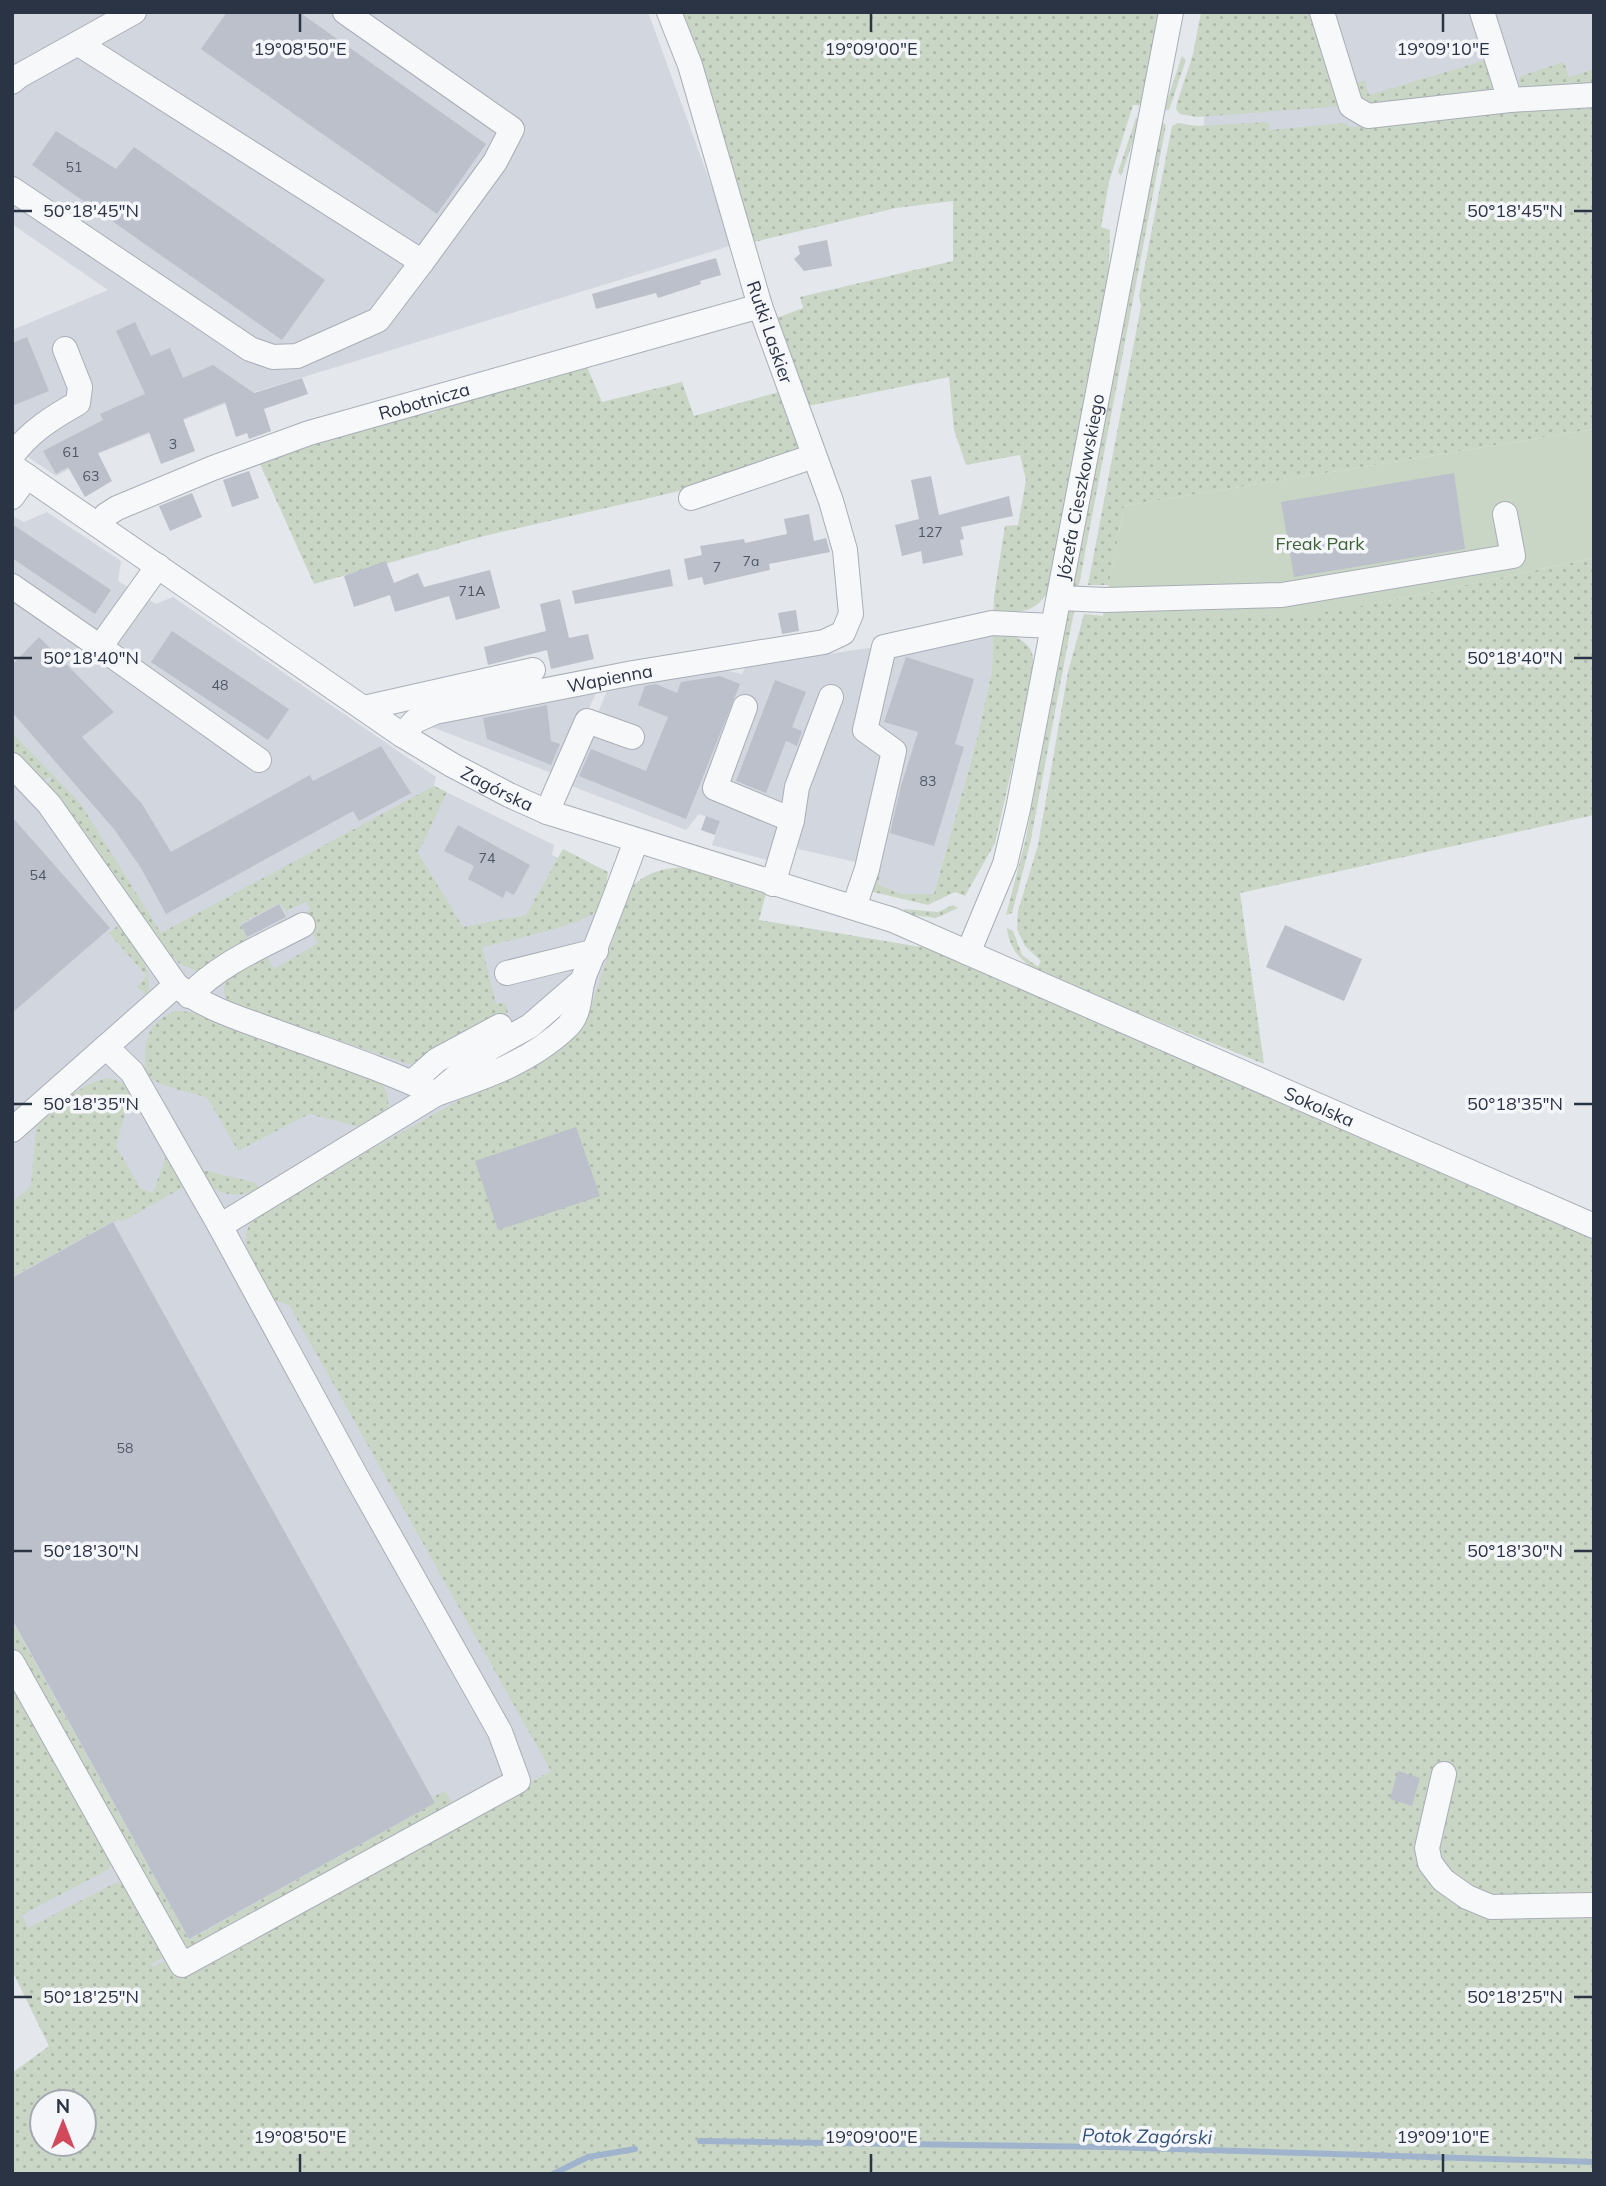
<svg xmlns="http://www.w3.org/2000/svg" width="1606" height="2186" viewBox="0 0 1606 2186" font-family="Mulish,sans-serif">
<style>
.built{fill:#d2d6de}
.grass{fill:url(#grass-dots);fill-rule:evenodd}
.green{fill:#c9d6c5}
.lines{fill:none;stroke-linecap:round;stroke-linejoin:round}
.stream{stroke:#9fb4cc;stroke-width:6}
.building{fill:#bbc0ca}
.minor-casing{stroke:#a9aeb7;stroke-width:26}
.minor{stroke:#f7f8fa;stroke-width:24}
.ticks{fill:none;stroke:#2b3445;stroke-width:2.5}
.labels{text-anchor:middle;dominant-baseline:central;stroke-width:7;stroke-linejoin:round;paint-order:stroke}
.number-label{font-size:14px;fill:#4f5766}
.street-label{font-size:18px;fill:#2b3445;stroke:#f4f6f9}
.park-label{font-size:18px;fill:#3f6138;stroke:#f4f6f9}
.water-label{font-size:19px;font-style:italic;fill:#34527a;stroke:#f4f6f9}
.ticks-label{font-size:18px;text-anchor:middle;fill:#2b3445;stroke:#f4f6f9;stroke-width:7;stroke-linejoin:round;paint-order:stroke}
</style>
<defs>
<pattern id="grass-dots" width="8" height="8" patternUnits="userSpaceOnUse" patternTransform="scale(1.75)"><rect width="8" height="8" fill="#c9d6c5"/><path d="M2 2h.1M6 6h.1" fill="none" stroke="#adb8ab" stroke-width="1.8" stroke-linecap="round"/></pattern>
</defs>
<rect width="100%" height="100%" fill="#e4e7ec"/>
<g class="built">
<polygon points="12,12 648,12 733,245 255,392 97,454 56,476 12,446 12,330 108,290 12,224"/>
<polygon points="1223,12 1594,12 1594,122 1205,150 1204,117"/>
<polygon points="47,512 121,561 118,581 156,604 173,597 436,777 434,786 554,845 552,855 629,892 560,1766 49,2046 12,1970 12,516 24,522"/>
<polygon points="993,635 992,670 977,739 934,894 902,894 878,884 873,866 798,849 799,842 776,834 767,860 712,845 720,821 699,814 686,830 569,785 608,688 719,669 742,674 746,666 862,649"/>
<polygon points="600,685 557,775 432,727 436,721"/>
</g>
<g class="grass">
<path d="M 678,12 L 1161,12 L 1144,105 L 1133,105 L 1109,182 L 1101,227 L 1110,230 L 1108,291 L 1049,591 C 1039,605 1032,611 1014,612 L 1009,633 C 1030,645 1035,648 1033,674 L 995,843 L 965,896 L 955,892 L 928,905 L 865,890 L 873,866 L 881,870 L 878,884 L 902,894 L 934,894 L 977,739 L 992,670 L 994,596 L 1005,526 L 1018,525 L 1026,480 L 1020,455 L 966,465 L 954,430 L 949,377 L 803,407 L 774,319 L 803,308 L 800,297 L 953,261 L 953,201 L 896,208 L 750,243 Z"/>
<polygon points="1201,12 1314,12 1344,106 1197,117 1180,114 1176,109 1177,103 1193,54"/>
<polygon points="1182,56 1186,60 1169,110 1164,110"/>
<polygon points="1489,59 1497,85 1492,93 1360,104 1356,83 1365,80 1369,95"/>
<polygon points="1564,62 1569,77 1594,69 1594,84 1521,90 1519,80 1521,76"/>
<polygon points="1594,104 1594,429 1124,506 1109,585 1088,585 1141,306 1139,296 1172,126 1178,123 1197,126 1268,122 1270,130 1345,123 1351,127"/>
<polygon points="1136,118 1141,118 1121,176 1118,172"/>
<polygon points="1161,122 1166,125 1030,844 1012,913 1006,915 1025,842"/>
<polygon points="585,362 602,402 682,382 694,416 782,391 801,449 684,490 484,536 314,584 260,464 274,452 396,417 433,413 444,407"/>
<path d="M 1594,558 L 1594,815 L 1240,893 L 1264,1064 L 1037,972 C 1021,960 1009,949 1007,928 L 1013,931 L 1022,955 L 1038,967 L 1041,961 L 1025,946 L 1017,929 L 1018,911 L 1038,845 L 1068,672 L 1084,614 L 1103,616 L 1379,603 Z"/>
<path d="M 12,733 L 80,803 L 161,933 L 434,786 L 447,792 L 418,853 L 463,927 L 526,915 L 563,849 L 608,872 C 606,884 606,900 598,910 C 584,925 505,941 482,947 L 496,1004 L 505,1003 L 508,1012 L 421,1061 L 408,1064 L 230,1003 C 209,979 249,964 266,955 L 274,969 L 318,943 L 302,915 L 311,910 L 306,902 L 286,911 L 279,903 L 240,924 L 250,943 L 198,972 L 179,963 L 164,948 L 46,785 L 52,779 L 49,776 L 43,782 L 12,751 Z"/>
<path d="M 690,867 L 767,889 L 759,920 L 933,949 L 1594,1237 L 1594,2174 L 12,2174 L 12,2073 L 49,2046 L 12,1970 L 12,1677 L 113,1858 L 109,1869 L 22,1915 L 28,1928 L 115,1883 L 122,1882 L 166,1956 L 151,1964 L 153,1967 L 168,1960 L 178,1975 L 551,1771 L 289,1305 L 274,1300 C 257,1270 229,1243 259,1212 L 556,1046 L 584,1028 L 630,888 C 650,870 664,868 690,867 ZM 42,2102 L 84,2102 L 84,2144 L 42,2144 Z"/>
<polygon points="953,905 958,908 936,918 904,914 904,909 938,912"/>
<path d="M 119,925 C 134,946 156,969 147,996 L 137,987 L 147,976 L 109,933 Z"/>
<path d="M 176,1011 L 192,1012 L 376,1077 C 387,1088 389,1095 388,1109 L 371,1125 L 356,1126 L 309,1114 L 238,1151 L 207,1097 C 192,1093 160,1087 150,1077 C 144,1071 145,1064 145,1057 C 145,1034 153,1019 176,1011 Z"/>
<path d="M 108,1078 C 120,1081 128,1084 130,1097 L 116,1146 L 141,1189 L 153,1193 L 166,1156 L 185,1186 L 121,1222 L 119,1219 L 114,1221 L 12,1277 L 12,1202 L 31,1186 L 36,1127 C 58,1108 79,1083 108,1078 Z"/>
<path d="M 203,1170 L 256,1183 L 259,1188 C 241,1200 207,1196 203,1170 Z"/>
<polygon points="12,1621 189,1940 435,1803 433,1797 445,1791 452,1802 485,1785 486,1786 191,1953 175,1941 12,1647"/>
</g>
<polygon class="green" points="1594,429 1594,558 1379,603 1306,615 1103,616 1124,506"/>
<g class="lines">
<g class="stream">
<polyline points="700,2141 1109,2147 1594,2162"/>
<polyline points="553,2174 588,2157 635,2149"/>
</g>
</g>
<g class="building">
<polygon points="227,12 299,12 486,144 437,214 201,49"/>
<polygon points="56,131 116,169 134,147 325,280 282,340 32,165"/>
<polygon points="827,240 832,266 804,271 794,259 800,254 798,246"/>
<polygon points="716,258 721,275 700,281 701,284 658,298 656,293 596,309 592,294"/>
<polygon points="135,322 151,356 170,348 183,378 213,365 254,393 302,378 308,394 264,409 271,431 249,439 247,433 236,437 225,402 183,419 195,451 161,464 149,432 98,453 112,481 85,497 68,467 56,474 43,451 103,420 100,414 145,394 116,331"/>
<polygon points="27,337 49,391 12,406 12,343"/>
<polygon points="249,471 259,498 232,507 223,480"/>
<polygon points="1454,473 1465,549 1294,577 1281,502"/>
<polygon points="931,476 939,515 1009,496 1013,516 961,527 964,539 960,540 963,555 923,564 921,551 902,556 895,525 919,519 911,480"/>
<polygon points="192,493 202,517 170,531 159,506"/>
<polygon points="809,514 814,541 826,538 830,552 769,564 770,570 704,585 702,577 688,580 684,559 702,555 700,546 744,539 745,543 787,534 784,519"/>
<polygon points="12,524 111,590 95,614 12,558"/>
<polygon points="386,561 394,583 418,573 424,587 490,570 500,608 456,620 449,596 395,612 390,595 354,607 344,576"/>
<polygon points="670,569 673,586 575,604 572,591"/>
<polygon points="560,599 569,638 588,634 594,659 551,669 547,650 488,665 484,647 546,631 540,604"/>
<polygon points="796,610 799,631 782,634 778,613"/>
<polygon points="172,631 289,709 268,740 151,662"/>
<polygon points="39,637 114,712 82,737 142,804 171,852 310,775 313,781 381,746 411,793 359,821 353,811 166,914 141,868 114,829 12,712 12,665"/>
<polygon points="906,657 974,679 955,744 964,747 934,846 890,833 901,786 918,732 884,722"/>
<polygon points="720,676 740,684 686,819 579,776 591,749 646,771 668,717 638,705 645,686 656,684 677,693 681,682"/>
<polygon points="775,680 806,692 792,727 802,731 797,746 786,741 766,793 736,781"/>
<polygon points="547,705 551,741 560,744 551,765 487,739 483,718"/>
<polygon points="706,816 720,821 715,835 701,830"/>
<polygon points="12,817 110,928 12,1013"/>
<polygon points="458,825 530,865 514,895 506,891 503,898 468,879 474,866 444,851"/>
<polygon points="279,904 286,917 247,937 241,925"/>
<polygon points="1285,925 1362,959 1344,1001 1266,967"/>
<polygon points="576,1127 600,1196 498,1230 475,1161"/>
<polygon points="113,1222 435,1803 189,1939 12,1619 12,1278"/>
<polygon points="1398,1771 1420,1778 1412,1806 1390,1799"/>
</g>
<g class="lines">
<g class="minor-casing">
<g id="minor">
<polyline points="1322,12 1351,106 1368,116 1510,100 1482,12"/>
<polyline points="79,44 422,262 495,162 512,129 345,12"/>
<polyline points="12,82 19,76 134,12"/>
<polyline points="1510,100 1594,95"/>
<polyline points="12,189 250,349 273,357 297,356 378,320 422,262"/>
<path d="M 12,456 C 29,432 53,417 78,403 L 80,387 L 65,349"/>
<path id="s1" d="M 12,466 L 402,735 L 452,765 L 509,795 L 547,812 L 893,920 L 1594,1226"/>
<polyline points="12,497 27,476"/>
<polyline points="691,498 814,456"/>
<path id="s2" d="M 99,524 L 106,515 L 117,508 L 213,468 L 309,433 L 760,306"/>
<polyline points="158,566 100,647 259,760"/>
<polyline points="12,586 100,647"/>
<polyline points="1059,598 1105,600 1282,595 1513,556 1505,514"/>
<polyline points="745,707 715,788 792,820"/>
<polyline points="364,708 533,670"/>
<path id="s3" d="M 402,735 L 415,721 L 435,712 L 633,673 L 824,642 L 843,633 L 851,614 L 845,550 L 831,501 L 760,306 L 690,65 L 669,12"/>
<path d="M 12,765 L 49,804 L 176,985 C 204,1008 241,1019 274,1031 C 328,1051 384,1069 436,1094 C 483,1078 531,1062 568,1026 C 582,1011 578,993 584,976 C 602,932 619,887 636,841"/>
<polyline points="547,812 587,721 632,737"/>
<polyline points="773,884 792,820 797,787 831,697"/>
<polyline points="854,907 867,869 894,751 865,730 884,647 992,623 1053,626"/>
<path id="s4" d="M 968,953 L 1005,864 L 1018,809 L 1171,12"/>
<polyline points="507,973 596,951"/>
<path d="M 189,996 C 220,963 263,946 303,925"/>
<polyline points="412,1082 437,1060 500,1026"/>
<polyline points="12,1130 176,985"/>
<polyline points="220,1226 436,1094 490,1048 530,1026 583,980"/>
<polyline points="12,1662 182,1965 518,1781 500,1732 356,1476 220,1226 132,1072 106,1047"/>
<polyline points="1444,1774 1427,1848 1430,1863 1443,1880 1467,1897 1491,1907 1594,1905"/>
</g>
</g>
<use href="#minor" class="minor"/>
</g>
<path class="ticks" d="M 300,14 L 300,32M 871,14 L 871,32M 1443,14 L 1443,32M 14,211 L 32,211M 1574,211 L 1592,211M 14,658 L 32,658M 1574,658 L 1592,658M 14,1104 L 32,1104M 1574,1104 L 1592,1104M 14,1551 L 32,1551M 1574,1551 L 1592,1551M 14,1997 L 32,1997M 1574,1997 L 1592,1997M 300,2154 L 300,2172M 871,2154 L 871,2172M 1443,2154 L 1443,2172"/>
<g class="labels">
<g class="number-label">
<text x="74" y="167">51</text>
<text x="173" y="444">3</text>
<text x="71" y="452">61</text>
<text x="91" y="476">63</text>
<text x="930" y="532">127</text>
<text x="751" y="561">7a</text>
<text x="717" y="567">7</text>
<text x="472" y="591">71A</text>
<text x="220" y="685">48</text>
<text x="928" y="781">83</text>
<text x="487" y="858">74</text>
<text x="38" y="875">54</text>
<text x="125" y="1448">58</text>
</g>
<g class="street-label">
<text transform="translate(770 332) rotate(71)">Rutki Laskier</text>
<text stroke="none"><textPath href="#s2" startOffset="350">Robotnicza</textPath></text>
<text stroke="none"><textPath href="#s4" startOffset="481">Józefa Cieszkowskiego</textPath></text>
<text stroke="none"><textPath href="#s3" startOffset="219">Wapienna</textPath></text>
<text stroke="none"><textPath href="#s1" startOffset="583">Zagórska</textPath></text>
<text stroke="none"><textPath href="#s1" startOffset="1466">Sokolska</textPath></text>
</g>
<g class="park-label">
<text x="1320" y="543">Freak Park</text>
</g>
<g class="water-label">
<text transform="translate(1147 2136) rotate(1)">Potok Zagórski</text>
</g>
</g>
<g class="ticks-label">
<text x="300" y="55">19°08'50"E</text>
<text x="871" y="55">19°09'00"E</text>
<text x="1443" y="55">19°09'10"E</text>
<text x="91" y="217">50°18'45"N</text>
<text x="1515" y="217">50°18'45"N</text>
<text x="91" y="664">50°18'40"N</text>
<text x="1515" y="664">50°18'40"N</text>
<text x="91" y="1110">50°18'35"N</text>
<text x="1515" y="1110">50°18'35"N</text>
<text x="91" y="1557">50°18'30"N</text>
<text x="1515" y="1557">50°18'30"N</text>
<text x="91" y="2003">50°18'25"N</text>
<text x="1515" y="2003">50°18'25"N</text>
<text x="300" y="2143">19°08'50"E</text>
<text x="871" y="2143">19°09'00"E</text>
<text x="1443" y="2143">19°09'10"E</text>
</g>
<rect width="1606" height="2186" fill="none" stroke="#2b3445" stroke-width="28"/>
<g transform="translate(63 2123)"><circle r="33" fill="#f4f6f9" stroke="#a4a8b1" stroke-width="2"/>
<path d="M0-5L12 26L0 18L-12 26Z" fill="#d1495b"/>
<text y="-10" font-size="19" font-weight="bold" text-anchor="middle" fill="#2b3445">N</text>
</g>
</svg>
